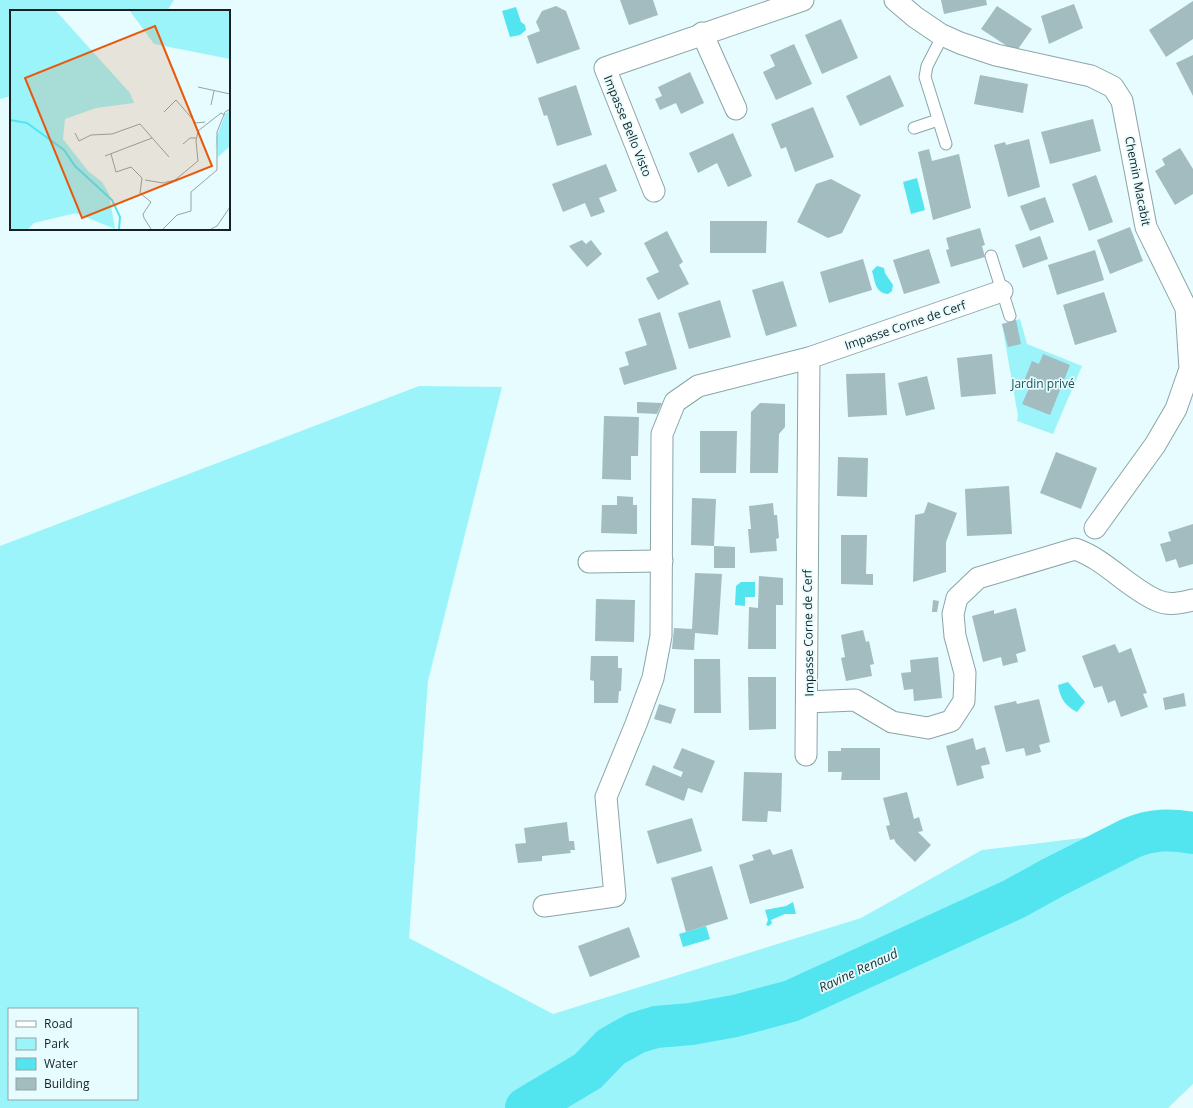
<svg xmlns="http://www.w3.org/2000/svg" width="1193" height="1108" viewBox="0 0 1193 1108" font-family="'Open Sans',sans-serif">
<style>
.green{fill:#9cf4fb;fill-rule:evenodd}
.water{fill:#52e5f0}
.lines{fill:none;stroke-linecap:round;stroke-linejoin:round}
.river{stroke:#52e5f0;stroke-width:42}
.building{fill:#a2bcbf}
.lane-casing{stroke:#8ba5a7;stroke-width:13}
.street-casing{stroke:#8ba5a7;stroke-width:23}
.lane{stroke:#fff;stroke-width:11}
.street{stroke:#fff;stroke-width:21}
.labels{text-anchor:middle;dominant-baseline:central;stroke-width:3.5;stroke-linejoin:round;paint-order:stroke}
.street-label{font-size:12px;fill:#172122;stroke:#e6fcfe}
.park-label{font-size:12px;fill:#17555a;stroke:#e6fcfe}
.water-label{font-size:13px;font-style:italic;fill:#243c3e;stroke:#e6fcfe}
.inset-river{fill:none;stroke:#52e5f0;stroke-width:2}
.inset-road{fill:none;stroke:#93a4a6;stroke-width:1}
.view{fill:#e8590c;fill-opacity:0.15;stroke:#e8590c;stroke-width:2}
.inset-edge{fill:none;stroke:#172122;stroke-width:2}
</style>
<rect width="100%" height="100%" fill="#e6fcfe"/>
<g class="green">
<polygon points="0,0 174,0 167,11 11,11 11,96 0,99"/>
<polygon points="1020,319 1027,344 1082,366 1053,434 1017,421 1018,416 1002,324"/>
<path d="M 419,386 L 502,387 L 428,681 L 409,938 L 553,1014 L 861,918 L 982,850 L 1098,836 L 1193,850 L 1193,1084 L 1168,1108 L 0,1108 L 0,546 ZM 9,1009 L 137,1009 L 137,1099 L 9,1099 Z"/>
</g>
<g class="water">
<polygon points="516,7 521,22 525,25 526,30 520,35 510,37 502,11"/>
<polygon points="917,178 925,210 911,214 903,182"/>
<path d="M 877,266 L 884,268 L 885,273 L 893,285 L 892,291 L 888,294 C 875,293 875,281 872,271 Z"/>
<polygon points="741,582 755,582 755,597 745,597 745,606 735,605 736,586"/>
<path d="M 1068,682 L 1085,702 L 1077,712 C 1065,706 1060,698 1058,685 Z"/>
<polygon points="793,902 796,914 785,914 771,920 772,923 769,926 766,925 768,920 765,910 786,906"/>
<polygon points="706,926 710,939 683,947 679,934"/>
</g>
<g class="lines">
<path class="river" d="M 526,1108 L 588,1071 L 611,1047 L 636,1033 L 656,1027 L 691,1024 L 735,1016 L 791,1001 L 1014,899 L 1052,878 L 1131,838 C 1152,829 1171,829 1193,833"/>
</g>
<g class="building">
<polygon points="620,0 653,0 658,15 629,25"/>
<polygon points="941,0 986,0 987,5 944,14"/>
<polygon points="1193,1 1193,39 1166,57 1149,30"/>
<polygon points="1074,4 1083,28 1049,44 1041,16"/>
<polygon points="556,6 566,11 580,49 537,64 527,36 540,31 536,22 542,11"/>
<polygon points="997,6 1032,29 1016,52 981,29"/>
<polygon points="841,19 858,58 822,74 805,35"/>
<polygon points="794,44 812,84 776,100 763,72 775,66 770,55"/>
<polygon points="1193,55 1193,96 1176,63"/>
<polygon points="690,72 704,103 681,114 676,103 660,110 655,99 662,96 658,87"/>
<polygon points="890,75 904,106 860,126 846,96"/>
<polygon points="980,75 1028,84 1023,113 974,104"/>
<polygon points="576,85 592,135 557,146 547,115 544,116 538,98"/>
<polygon points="813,107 834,157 795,172 786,147 781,149 771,124"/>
<polygon points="1093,119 1101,151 1050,164 1041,132"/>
<polygon points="733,133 752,176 728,187 717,163 698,173 689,153"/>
<polygon points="1029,139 1040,187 1008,197 994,145 1005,142 1006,145"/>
<polygon points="1180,148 1193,169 1193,194 1175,205 1155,171 1165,165 1162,159"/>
<polygon points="929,149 932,161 959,154 971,208 933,220 918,152"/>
<polygon points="606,164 617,191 599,198 605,212 591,217 585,203 563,212 552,184"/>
<polygon points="1096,175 1113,222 1089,231 1072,184"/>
<polygon points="831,179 861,195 842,233 828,238 797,222 816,184"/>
<polygon points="1045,197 1054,222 1030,231 1020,206"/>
<polygon points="710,221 767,221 766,253 710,253"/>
<polygon points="1130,227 1143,261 1110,274 1097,240"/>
<polygon points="980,228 985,245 982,246 985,257 951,267 946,250 949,249 946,238"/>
<polygon points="667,231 683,262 679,265 689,284 658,300 646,278 659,272 644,243"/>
<polygon points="1040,236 1048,259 1023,268 1015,245"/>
<polygon points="582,240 586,244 591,240 602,254 587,267 569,246"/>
<polygon points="929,249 940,283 904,294 893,260"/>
<polygon points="1095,250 1104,280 1057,295 1048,265"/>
<polygon points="863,259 872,290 829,303 820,272"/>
<polygon points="783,281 797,326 766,336 752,290"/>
<polygon points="1104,292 1117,332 1075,345 1063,305"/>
<polygon points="720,300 731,337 689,349 678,313"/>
<polygon points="660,312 677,369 624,385 619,368 629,365 625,352 647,345 638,319"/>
<polygon points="1016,320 1021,344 1008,347 1002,324"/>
<polygon points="992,354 996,394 961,397 957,358"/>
<polygon points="1043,354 1070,365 1050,415 1022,404 1031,384 1024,381 1032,361 1039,364"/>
<polygon points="885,373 887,415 848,417 846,374"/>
<polygon points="927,376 935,409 906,416 898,383"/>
<polygon points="637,402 662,403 657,414 637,413"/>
<polygon points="760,403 785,404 785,427 779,434 778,473 750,473 751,412"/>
<polygon points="604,416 639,417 638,456 631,456 631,480 602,479"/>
<polygon points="700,431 737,431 736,473 700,473"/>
<polygon points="1056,452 1097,468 1081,509 1040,493"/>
<polygon points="838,457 868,458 867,497 837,496"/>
<polygon points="1009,486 1012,534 967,536 965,489"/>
<polygon points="617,496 633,497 633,505 637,505 637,534 601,533 602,505 617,505"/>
<polygon points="692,498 716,499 714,546 735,547 735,568 714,568 714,546 691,545"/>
<polygon points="928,502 957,513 946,542 946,572 913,582 915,515 924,513"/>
<polygon points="773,503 774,515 777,515 779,538 776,539 777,551 750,553 748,529 751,529 749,506"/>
<polygon points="1193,524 1193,564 1179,568 1176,559 1166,562 1160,544 1171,541 1168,532"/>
<polygon points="841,535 867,535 866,574 873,574 873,585 841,584"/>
<polygon points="695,573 722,574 718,635 695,633 694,650 672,649 674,628 692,629"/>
<polygon points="759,576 783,578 783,605 776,605 776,649 748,649 749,607 758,608"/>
<polygon points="596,599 635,600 634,642 595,641"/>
<polygon points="933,600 939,601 937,612 932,612"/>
<polygon points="1016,608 1026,651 1016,654 1018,662 1003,666 1001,657 983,662 972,616 994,610 994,614"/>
<polygon points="863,630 866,642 869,641 874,664 870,665 872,676 846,681 841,658 845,657 841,635"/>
<polygon points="1115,644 1119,653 1131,648 1147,693 1143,694 1148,707 1121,717 1115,700 1108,703 1102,686 1094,688 1082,656"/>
<polygon points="591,656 618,656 618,668 622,668 621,691 619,691 618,703 594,703 594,681 590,680"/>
<polygon points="938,657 942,698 914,701 913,689 904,690 901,673 911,672 910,660"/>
<polygon points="694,659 720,659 721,713 694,713"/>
<polygon points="748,677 776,677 776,729 749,730"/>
<polygon points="1184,693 1186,706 1165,710 1163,698"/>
<polygon points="1039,699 1050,742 1039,745 1041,752 1026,756 1024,748 1006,752 994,706 1016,701 1017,704"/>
<polygon points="659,704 676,709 671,724 654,719"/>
<polygon points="973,738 976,750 985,747 990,764 981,766 984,778 957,786 946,746"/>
<polygon points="682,748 715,761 702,793 688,788 684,801 645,785 653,765 681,777 683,772 673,768"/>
<polygon points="841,748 880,748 880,780 841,780 842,772 828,772 828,751 841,751"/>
<polygon points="744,772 782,773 781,812 768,811 767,822 742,821"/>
<polygon points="907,792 914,819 919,817 923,831 918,832 931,845 915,862 896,843 894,839 890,840 886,826 890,825 883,798"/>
<polygon points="692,818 702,851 657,864 647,831"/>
<polygon points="567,822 569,841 574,841 575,850 570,850 571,853 542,856 542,861 518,863 515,844 526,843 524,828"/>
<polygon points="770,849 773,855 792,849 804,888 750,904 739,865 754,860 752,855"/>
<polygon points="712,866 728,919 686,932 671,878"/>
<polygon points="629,927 640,957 590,977 578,946"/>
</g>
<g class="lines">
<g class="lane-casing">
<g id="lane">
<polyline points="943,35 927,66 925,77 946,144"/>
<polyline points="914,128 938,120"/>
<polyline points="991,256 1010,316"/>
</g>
</g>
<g class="street-casing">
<g id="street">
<polyline points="895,0 915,17 940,34 960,43 996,55 1091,76 1113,87 1122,101 1146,227 1186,308 1190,369 1176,409 1155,445 1095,528"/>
<polyline points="702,33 736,109"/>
<polyline points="654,191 605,68 803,0"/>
<polyline points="589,562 662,561"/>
<path d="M 807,702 L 855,700 L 892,722 L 928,728 L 951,721 L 964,701 L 965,673 L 955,636 L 953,614 L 957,598 L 978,578 L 1075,549 C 1105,559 1127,587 1156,600 C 1168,606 1181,603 1193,600"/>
<polyline points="806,755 809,358"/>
<polyline points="544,906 615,896 606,797 636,724 653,678 661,636 662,434 675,402 698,386 809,358 1002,291"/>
</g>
</g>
<use href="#lane" class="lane"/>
<use href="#street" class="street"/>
</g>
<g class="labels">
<g class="street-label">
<text transform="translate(628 126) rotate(68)">Impasse Bello Visto</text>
<text transform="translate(1138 181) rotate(79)">Chemin Macabit</text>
<text transform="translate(905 325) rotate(-19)">Impasse Corne de Cerf</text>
<text transform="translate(808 633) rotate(-91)">Impasse Corne de Cerf</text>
</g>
<g class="park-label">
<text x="1043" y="383">Jardin privé</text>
</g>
<g class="water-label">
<text transform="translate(858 970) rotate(-25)">Ravine Renaud</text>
</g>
</g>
<g transform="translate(10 10)">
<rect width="220" height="220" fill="#e6fcfe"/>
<path d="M 0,1 L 46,1 L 120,83 L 124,93 L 86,98 L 55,109 L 53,129 L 78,161 L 92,172 L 99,184 L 105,219 L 66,203 L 24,213 L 18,219 L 0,219 ZM 120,1 L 220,1 L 220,49 L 144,34 ZM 220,99 L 220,136 L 208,147 L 206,128 L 215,105 Z" fill="#9cf4fb"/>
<path class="inset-river" d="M 0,110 L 17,113 L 54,140 L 65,156 L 102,190 L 110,207 L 109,219"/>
<path class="inset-road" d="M 188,77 L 220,84M 201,95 L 204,81M 154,102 L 166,90 L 186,113 L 195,112M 65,123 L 69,131 L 81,125 L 102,124 L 130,114 L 159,147M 173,134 L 180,128 L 186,128M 101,144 L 106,162 L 121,157 L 132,168 L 130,183 L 141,192 L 133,204 L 134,208 L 141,219M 95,146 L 142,128M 135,170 L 153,173 L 165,170 L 188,151 L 186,131 L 188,121 L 211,103 L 215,105M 153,219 L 167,205 L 181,201 L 181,182 L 207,160 L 207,122 L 215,102 L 220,99M 201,219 L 207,216 L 220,197"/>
<path class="view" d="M 145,16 L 202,156 L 72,208 L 15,68 Z"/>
<rect width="220" height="220" class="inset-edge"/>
</g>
<rect x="8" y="1008" width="130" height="92" fill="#e6fcfe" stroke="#93a4a6"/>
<rect x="16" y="1021" width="20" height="6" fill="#ffffff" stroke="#93a4a6"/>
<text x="44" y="1028" font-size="12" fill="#172122">Road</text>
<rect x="16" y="1038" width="20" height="12" fill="#9cf4fb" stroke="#93a4a6"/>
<text x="44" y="1048" font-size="12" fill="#172122">Park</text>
<rect x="16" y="1058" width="20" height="12" fill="#52e5f0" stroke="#93a4a6"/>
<text x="44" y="1068" font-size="12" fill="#172122">Water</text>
<rect x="16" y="1078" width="20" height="12" fill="#a2bcbf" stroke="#93a4a6"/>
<text x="44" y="1088" font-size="12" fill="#172122">Building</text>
</svg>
